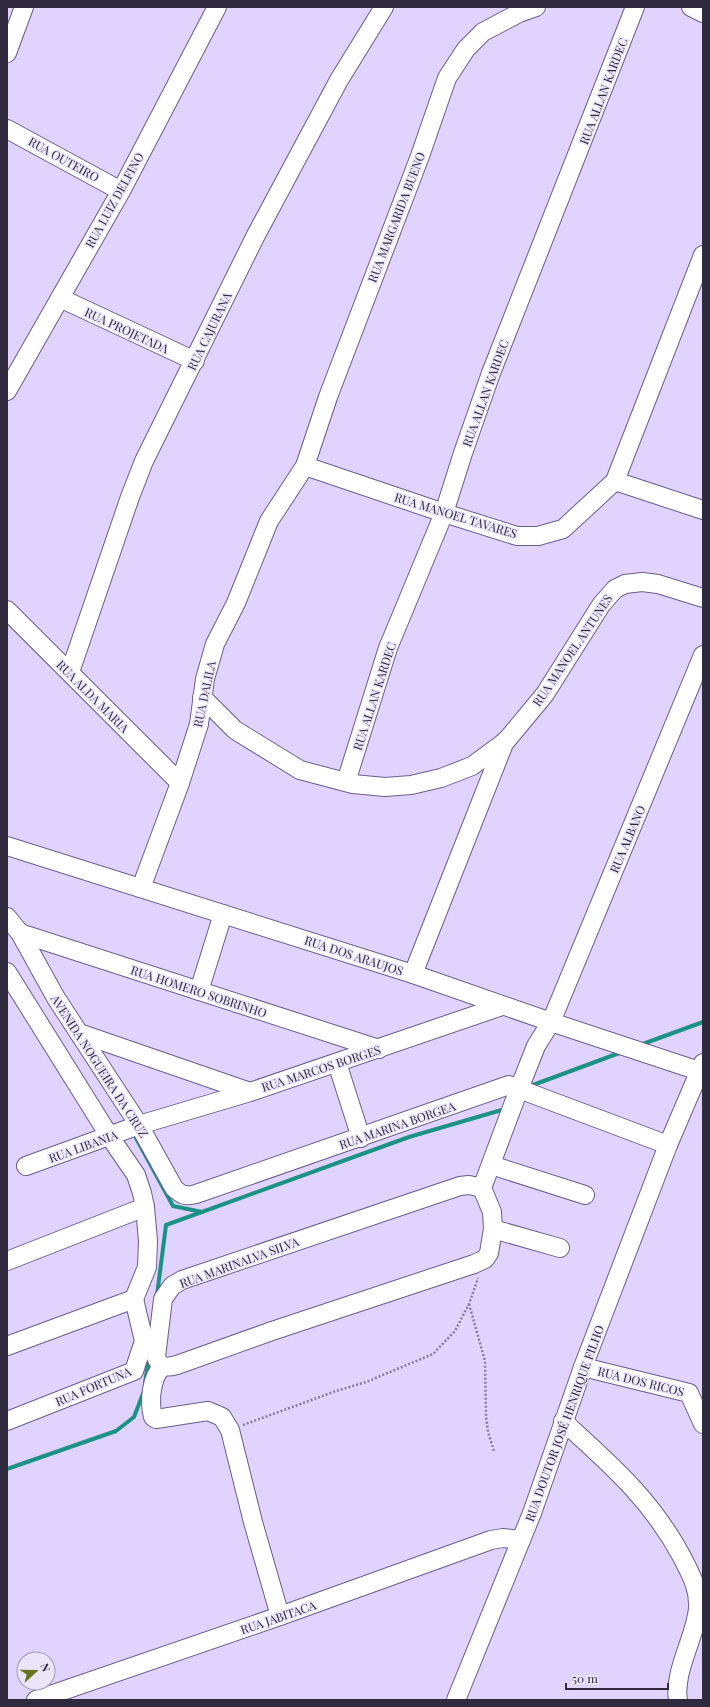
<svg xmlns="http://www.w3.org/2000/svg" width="710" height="1707" viewBox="0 0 710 1707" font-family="'Playfair Display',serif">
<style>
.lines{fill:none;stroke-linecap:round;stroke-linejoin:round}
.stream{stroke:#1c9285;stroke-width:4}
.minor-casing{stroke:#6a5d8a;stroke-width:20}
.path{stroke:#857c9b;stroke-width:2.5;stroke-dasharray:2 2;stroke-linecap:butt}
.minor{stroke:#fff;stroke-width:18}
.labels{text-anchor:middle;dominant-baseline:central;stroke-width:3;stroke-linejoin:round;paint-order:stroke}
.street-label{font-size:12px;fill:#302a3e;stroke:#ebe5fa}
</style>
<rect width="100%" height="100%" fill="#e0d4fe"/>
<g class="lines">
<g class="stream">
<polyline points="640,1045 703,1022"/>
<polyline points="530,1088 533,1085 622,1052"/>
<polyline points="136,1138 173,1206 202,1212"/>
<polyline points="157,1295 166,1225 409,1137 505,1109"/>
<polyline points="145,1383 149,1356"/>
<polyline points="7,1469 116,1431 134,1417 144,1391"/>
</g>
<g class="minor-casing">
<g id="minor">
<polyline points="691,7 703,13"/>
<polyline points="7,53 24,7"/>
<polyline points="7,129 121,191"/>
<polyline points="60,298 195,361"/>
<polyline points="7,391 121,191 217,7"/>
<polyline points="305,466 444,513 517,536 538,536 563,529 615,481 703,255"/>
<polyline points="615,481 703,510"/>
<polyline points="7,610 180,783"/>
<polyline points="70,672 130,497 144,461 256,235 339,80 384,7"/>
<polyline points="202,697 235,730 300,770 353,784 385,787 411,785 441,778 472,766 506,741 545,694 601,605 615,589 625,584 642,582 658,584 703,598"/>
<polyline points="346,782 388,648 444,513 463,453 491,373 635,7"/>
<polyline points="7,846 413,974 551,1022 699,1071"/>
<polyline points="141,888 180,783 199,724 205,679 215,644 236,603 269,521 305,466 328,397 420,156 447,78 466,49 483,32 519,13 536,7"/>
<path d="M 7,917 L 20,933 L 56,998 L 139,1125 L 174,1188 C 181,1195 186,1197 196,1194 L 509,1085 L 519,1089 L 536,1046 L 551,1022 L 703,655"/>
<polyline points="20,933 379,1049"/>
<polyline points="7,972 110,1137 136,1175 142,1193 145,1207 148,1241 147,1267 134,1299 7,1346"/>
<polyline points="413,974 505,741"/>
<polyline points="199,991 223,914"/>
<polyline points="79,1033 250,1092"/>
<polyline points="337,1063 361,1138"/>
<polyline points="491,1165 585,1195"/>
<polyline points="26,1166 139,1125 250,1092 502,1006"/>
<path d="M 469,1185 L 482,1188 L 492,1212 L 493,1229 L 489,1253 L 485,1259 L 474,1264 L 272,1331 L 177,1365 C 166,1368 160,1368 156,1357 L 163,1299 L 172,1286 L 182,1280 L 460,1186 Z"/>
<polyline points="482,1188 519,1089 668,1145"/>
<polyline points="493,1229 560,1248"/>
<polyline points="7,1261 145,1207"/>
<path d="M 162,1367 C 151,1378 149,1402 153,1417 L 156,1419 L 208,1411 L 222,1417 L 230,1430 L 253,1522 L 280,1616"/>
<polyline points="583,1367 689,1393 703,1424"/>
<polyline points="7,1421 134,1371 144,1341 134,1299"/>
<path d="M 563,1421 C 611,1465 651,1499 682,1557 C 691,1575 699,1588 698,1608 C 696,1636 673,1672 678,1700"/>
<polyline points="36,1700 280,1616 491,1540 503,1538 521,1540"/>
<polyline points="456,1700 532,1513 583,1367 668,1145 703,1063"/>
</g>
</g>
<g class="path">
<polyline points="469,1304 485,1361 486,1416 488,1432 494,1451"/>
<polyline points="243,1425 336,1391 366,1382 433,1354 455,1331 469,1304 478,1278"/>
</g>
<use href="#minor" class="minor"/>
</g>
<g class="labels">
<g class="street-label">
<text transform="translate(603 91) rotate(-69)">RUA ALLAN KARDEC</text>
<text transform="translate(64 159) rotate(29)">RUA OUTEIRO</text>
<text transform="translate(114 200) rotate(-61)">RUA LUIZ DELFINO</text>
<text transform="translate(396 217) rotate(-69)">RUA MARGARIDA BUENO</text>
<text transform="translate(127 330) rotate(25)">RUA PROJETADA</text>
<text transform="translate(209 331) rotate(-64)">RUA CAJURANA</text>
<text transform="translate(485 393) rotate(-70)">RUA ALLAN KARDEC</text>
<text transform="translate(456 515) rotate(17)">RUA MANOEL TAVARES</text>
<text transform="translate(572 650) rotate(-56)">RUA MANOEL ANTUNES</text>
<text transform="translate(204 694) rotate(-78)">RUA DALILA</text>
<text transform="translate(93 696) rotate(45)">RUA ALDA MARIA</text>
<text transform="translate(374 696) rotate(-72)">RUA ALLAN KARDEC</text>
<text transform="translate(627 839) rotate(-67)">RUA ALBANO</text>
<text transform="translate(354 955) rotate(18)">RUA DOS ARAUJOS</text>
<text transform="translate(199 991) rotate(18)">RUA HOMERO SOBRINHO</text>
<text transform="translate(100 1066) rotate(57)">AVENIDA NOGUEIRA DA CRUZ</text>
<text transform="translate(321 1068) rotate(-18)">RUA MARCOS BORGES</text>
<text transform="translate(397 1125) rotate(-19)">RUA MARINA BORGEA</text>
<text transform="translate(83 1146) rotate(-20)">RUA LIBANIA</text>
<text transform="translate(239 1262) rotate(-20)">RUA MARINALVA SILVA</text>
<text transform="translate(641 1381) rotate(14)">RUA DOS RICOS</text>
<text transform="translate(93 1386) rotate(-23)">RUA FORTUNA</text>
<text transform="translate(564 1423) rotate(-70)">RUA DOUTOR JOSÉ HENRIQUE FILHO</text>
<text transform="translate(278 1617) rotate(-19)">RUA JABITACA</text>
</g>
</g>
<rect width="710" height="1707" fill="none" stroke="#302a3e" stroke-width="16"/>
<g transform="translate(36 1671) rotate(69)"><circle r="19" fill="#ebe5fa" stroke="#a09aaf"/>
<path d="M0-3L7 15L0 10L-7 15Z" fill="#66731f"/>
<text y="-6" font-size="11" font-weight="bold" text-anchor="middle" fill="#302a3e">N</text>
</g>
<path d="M566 1683v6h102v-6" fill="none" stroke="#302a3e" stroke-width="2"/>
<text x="572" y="1683" font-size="12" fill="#302a3e" stroke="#ebe5fa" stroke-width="3" paint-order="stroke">50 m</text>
</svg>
